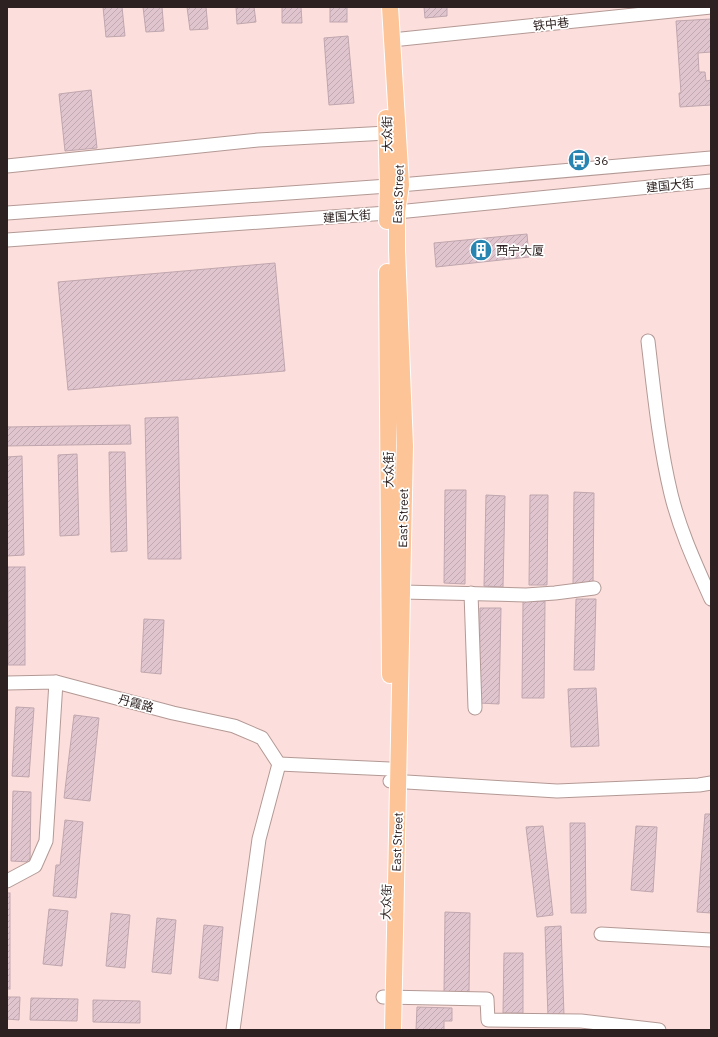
<svg xmlns="http://www.w3.org/2000/svg" width="718" height="1037" viewBox="0 0 718 1037" font-family="'IBM Plex Sans','Noto Sans SC',sans-serif">
<style>
.building{fill:url(#building-hatch);stroke:#c0a6ae}
.lines{fill:none;stroke-linecap:round;stroke-linejoin:round}
.minor-casing{stroke:#b39995;stroke-width:15}
.major-casing{stroke:#fff;stroke-width:18}
.minor{stroke:#fff;stroke-width:13}
.major{stroke:#fdc497;stroke-width:16}
.labels{text-anchor:middle;dominant-baseline:central;stroke-width:3.5;stroke-linejoin:round;paint-order:stroke}
.street-label{font-size:12px;fill:#2d2221;stroke:#fff}
.poi-label{font-size:12px;fill:#2d2221;stroke:#fff;text-anchor:start}
</style>
<defs>
<pattern id="building-hatch" width="6" height="6" patternUnits="userSpaceOnUse"><rect width="6" height="6" fill="#e0c5ce"/><path d="M-1 1l2-2M0 6l6-6M5 7l2-2" fill="none" stroke="#c0a9b1"/></pattern>
</defs>
<rect width="100%" height="100%" fill="#fcdfdc"/>
<g class="building">
<polygon points="103,7 122,7 125,36 106,37"/>
<polygon points="143,7 162,7 164,31 146,32"/>
<polygon points="187,7 206,7 208,29 190,30"/>
<polygon points="236,7 254,7 256,22 237,24"/>
<polygon points="282,7 301,7 302,23 282,23"/>
<rect x="330" y="7" width="17" height="15"/>
<polygon points="424,7 447,7 447,16 425,18"/>
<polygon points="711,19 711,52 698,53 699,72 705,72 706,81 711,80 711,105 680,107 679,93 681,93 676,21"/>
<polygon points="348,36 354,103 329,105 324,38"/>
<polygon points="91,90 97,148 65,151 59,94"/>
<polygon points="527,234 529,257 436,267 434,243"/>
<polygon points="275,263 285,371 68,390 58,282"/>
<polygon points="178,417 181,559 148,559 145,418"/>
<polygon points="130,425 131,444 7,446 7,427"/>
<polygon points="109,452 125,452 127,551 111,552"/>
<polygon points="77,454 79,535 60,536 58,455"/>
<polygon points="22,456 24,555 7,556 7,457"/>
<polygon points="445,490 466,490 465,584 444,583"/>
<polygon points="574,492 594,493 593,585 573,585"/>
<polygon points="486,495 505,496 503,587 484,586"/>
<polygon points="530,495 548,495 547,585 529,585"/>
<rect x="8" y="567" width="17" height="98"/>
<polygon points="576,599 596,599 594,670 574,670"/>
<polygon points="523,601 545,601 544,698 522,698"/>
<polygon points="480,608 501,608 499,704 479,703"/>
<polygon points="144,619 164,620 161,674 141,672"/>
<polygon points="596,688 599,746 571,747 568,689"/>
<polygon points="16,707 34,708 29,777 12,776"/>
<polygon points="74,715 99,718 90,801 64,798"/>
<polygon points="13,791 31,792 30,862 11,861"/>
<polygon points="705,814 711,814 711,913 697,912"/>
<polygon points="65,820 83,822 76,898 53,896 56,865 60,865"/>
<polygon points="570,823 585,823 586,913 571,913"/>
<polygon points="543,826 553,915 537,917 526,827"/>
<polygon points="636,826 657,827 653,892 631,890"/>
<rect x="7" y="893" width="3" height="96"/>
<polygon points="49,909 68,911 62,966 43,964"/>
<polygon points="445,912 470,913 469,993 444,993"/>
<polygon points="111,913 130,915 125,968 106,966"/>
<polygon points="157,918 176,920 171,974 152,972"/>
<polygon points="204,925 223,927 218,981 199,978"/>
<polygon points="561,926 564,1016 548,1017 545,927"/>
<polygon points="504,953 523,953 523,1013 503,1013"/>
<polygon points="7,997 20,997 19,1020 7,1019"/>
<polygon points="31,998 78,999 77,1021 30,1020"/>
<polygon points="93,1000 140,1001 140,1023 93,1022"/>
<polygon points="417,1007 452,1008 452,1021 444,1021 444,1030 416,1030"/>
</g>
<g class="lines">
<g class="minor-casing">
<g id="minor">
<polyline points="392,40 711,7"/>
<polyline points="7,166 258,140 387,133"/>
<polyline points="7,213 388,186 711,158"/>
<polyline points="7,240 387,213 711,181"/>
<path d="M 648,341 C 654,392 659,444 671,494 C 680,531 696,565 711,599"/>
<polyline points="402,592 526,595 555,593 594,588"/>
<polyline points="471,593 475,708"/>
<polyline points="7,683 56,682 173,713 234,726 262,738 279,764 259,839 233,1030"/>
<polyline points="279,764 390,769"/>
<polyline points="390,781 557,791 699,785 711,783"/>
<polyline points="7,881 35,866 46,841 56,682"/>
<polyline points="601,934 711,940"/>
<polyline points="383,997 487,999 488,1020 581,1021 659,1030"/>
</g>
</g>
<g class="major-casing">
<g id="major">
<polyline points="390,7 401,185 397,212 397,250 405,446 393,1030"/>
<polyline points="386,118 388,186 387,221"/>
<polyline points="387,272 390,675"/>
</g>
</g>
<use href="#minor" class="minor"/>
<use href="#major" class="major"/>
</g>
<defs>
<g id="bus-disc" transform="scale(1.15)"><circle r="9.5" fill="#2884b1" stroke="#fff"/><path d="M-5-6H5V4H4V6H2V4H-2V6H-4V4H-5ZM-3.5-4V0h7V-4ZM-3.5 1.2v1.5H-2V1.2ZM2 1.2v1.5H3.5V1.2Z" fill="#fff"/></g>
<g id="building-disc" transform="scale(1.15)"><circle r="9.5" fill="#2884b1" stroke="#fff"/><path d="M-4-6H4V6H1V3H-1V6H-4ZM-2.5-4.3h1.7v1.8h-1.7ZM.8-4.3h1.7v1.8H.8ZM-2.5-1h1.7V.8h-1.7ZM.8-1h1.7V.8H.8Z" fill="#fff"/></g>
</defs>
<g fill-rule="evenodd">
<use href="#bus-disc" x="579" y="160"/>
<use href="#building-disc" x="481" y="250"/>
</g>
<g class="labels">
<g class="street-label">
<text transform="translate(551 24) rotate(-6)">铁中巷</text>
<text transform="translate(387 134) rotate(-91)">大众街</text>
<text transform="translate(670 185) rotate(-6)">建国大街</text>
<text transform="translate(398 194) rotate(-88)">East Street</text>
<text transform="translate(347 216) rotate(-4)">建国大街</text>
<text transform="translate(388 470) rotate(-90)">大众街</text>
<text transform="translate(403 518) rotate(-89)">East Street</text>
<text transform="translate(136 703) rotate(15)">丹霞路</text>
<text transform="translate(397 842) rotate(-88)">East Street</text>
<text transform="translate(386 902) rotate(-88)">大众街</text>
</g>
<g class="poi-label">
<text x="594" y="160">36</text>
<text x="496" y="250">西宁大厦</text>
</g>
</g>
<rect width="718" height="1037" fill="none" stroke="#2d2221" stroke-width="16"/>
</svg>
